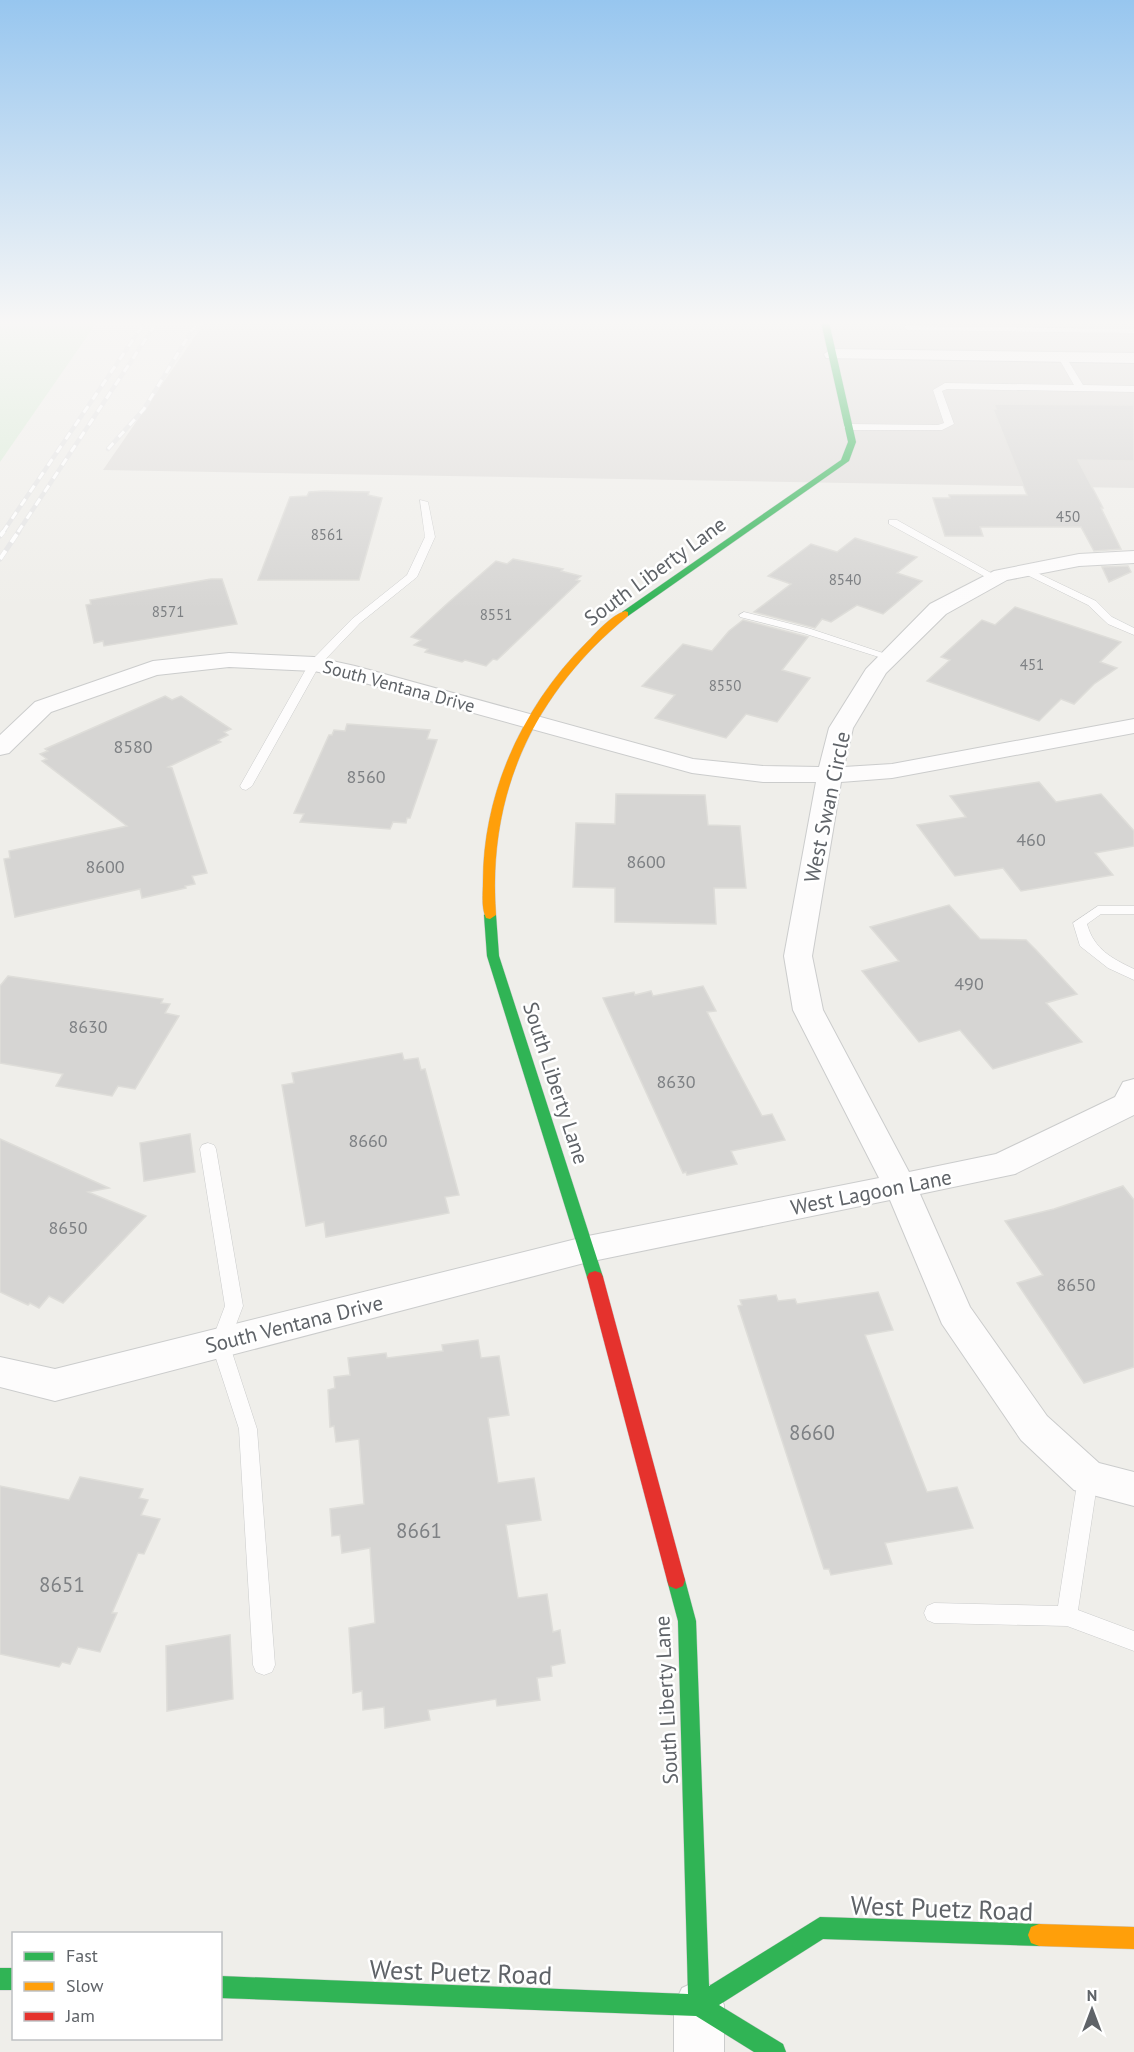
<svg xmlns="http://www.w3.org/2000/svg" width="1134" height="2052" viewBox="0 0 1134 2052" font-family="'PT Sans',sans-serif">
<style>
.industrial{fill:#dfddda}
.green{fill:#d8ebd6}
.building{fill:#d6d5d3;stroke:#deddd9;stroke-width:1.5}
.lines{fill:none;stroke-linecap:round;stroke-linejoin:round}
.lane-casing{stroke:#cbcccc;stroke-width:1}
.street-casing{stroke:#cbcccc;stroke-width:2}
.fast-casing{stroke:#cacacb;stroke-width:1}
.slow-casing{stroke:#cacacb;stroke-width:1}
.jam-casing{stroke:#cacacb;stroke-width:1}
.lane{fill:#fdfcfc;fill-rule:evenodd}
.street{fill:#fdfcfc;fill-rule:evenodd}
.fast{fill:#30b455;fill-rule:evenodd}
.slow{fill:#ff9f0a;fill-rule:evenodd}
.jam{fill:#e5322d;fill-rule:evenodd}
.rail-far1-casing{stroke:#e4e4e4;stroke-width:4.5}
.rail-casing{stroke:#e4e4e4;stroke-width:5}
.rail-far1{stroke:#fff;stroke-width:3;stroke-dasharray:8;stroke-linecap:butt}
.rail{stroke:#fff;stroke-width:4;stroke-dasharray:10;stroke-linecap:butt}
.labels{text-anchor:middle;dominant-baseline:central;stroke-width:5;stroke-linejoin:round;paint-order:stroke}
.far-number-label{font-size:15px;fill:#7e8184}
.far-street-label{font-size:18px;fill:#5f6368;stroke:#fff}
.number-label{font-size:18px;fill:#7e8184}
.street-label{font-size:21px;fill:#5f6368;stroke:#fff}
.near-number-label{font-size:21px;fill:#7e8184}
.near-street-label{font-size:26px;fill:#5f6368;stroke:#fff}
</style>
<rect width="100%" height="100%" fill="#efeeea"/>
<polygon class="industrial" points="205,322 1134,322 1134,488 103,470"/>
<polygon class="green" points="0,322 97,322 0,462"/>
<g class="building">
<polygon points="994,404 1134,405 1134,461 1078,460 1103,508 1101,508 1121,549 1094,551 1081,527 980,527 983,536 945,536 933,498 950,498 949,495 1027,495 993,409 996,409"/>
<polygon points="324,491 369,492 368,495 382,498 359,580 258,580 290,497 307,496 309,492"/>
<polygon points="855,538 917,557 897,573 922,581 883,614 857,605 831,622 822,619 815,628 754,612 791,584 768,576 811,544 837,552"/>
<polygon points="513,559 563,569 561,571 581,576 576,580 580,581 497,660 493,659 486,666 465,660 462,662 425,652 428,649 414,645 421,640 411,637 449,602 496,561 507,564"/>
<polygon points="1128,566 1131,572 1109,582 1102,567"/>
<polygon points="211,579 222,579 237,624 104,646 103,641 94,643 86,605 91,604 90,600"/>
<polygon points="1015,607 1121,642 1100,662 1117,668 1094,684 1074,704 1061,699 1039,721 927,681 950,660 941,657 982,620 995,625"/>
<polygon points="743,620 808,637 782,670 810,678 777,722 746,714 726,738 655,718 675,695 642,686 683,644 712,651 729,631"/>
<polygon points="165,696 172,700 181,696 231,729 224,732 228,735 218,740 221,742 168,767 172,768 207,873 192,876 195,884 185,886 186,888 142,898 140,889 15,917 4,859 10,858 9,851 127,826 42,761 47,759 40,754 48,751 45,749"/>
<polygon points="347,724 430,730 427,739 437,740 410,818 407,818 406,823 393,822 390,829 300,822 304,814 294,813 329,735 332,735 334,730 345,731"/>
<polygon points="1039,782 1056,802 1101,794 1134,831 1134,846 1095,853 1113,875 1021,891 1003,868 955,876 917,825 966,817 950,796"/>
<polygon points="616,794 705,795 708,825 740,826 746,888 714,888 716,924 615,922 615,888 573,887 576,823 615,824"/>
<polygon points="949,905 980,939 1026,940 1036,950 1077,994 1046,1003 1082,1042 993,1069 960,1030 919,1042 862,971 899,961 870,927"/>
<polygon points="8,976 163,999 161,1003 170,1004 165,1013 179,1016 135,1089 118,1086 112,1096 56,1086 63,1074 0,1063 0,986"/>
<polygon points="703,986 716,1011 707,1012 725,1047 762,1116 772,1114 785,1140 731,1151 737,1164 687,1175 686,1172 683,1173 603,998 634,992 635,995 651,991 653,996"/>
<polygon points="402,1053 404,1060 418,1058 421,1070 425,1069 459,1195 445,1197 449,1213 326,1237 324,1222 306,1226 282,1085 294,1083 292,1073"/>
<polygon points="190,1134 195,1172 144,1181 140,1143"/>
<polygon points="0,1139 109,1188 88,1192 146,1216 63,1303 49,1296 39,1308 30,1303 28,1305 0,1292"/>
<polygon points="1123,1186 1134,1200 1134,1367 1084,1383 1017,1283 1043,1275 1005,1221 1054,1209"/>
<polygon points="878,1292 893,1330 865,1335 927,1492 957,1487 973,1528 885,1543 892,1564 831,1575 829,1569 824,1569 738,1306 742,1305 740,1300 776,1295 778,1301 795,1299 797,1304"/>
<polygon points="478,1340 481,1358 499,1356 509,1415 488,1418 498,1483 534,1478 541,1520 506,1525 518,1598 547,1594 553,1632 560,1630 565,1663 551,1666 552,1676 537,1678 540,1700 497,1706 496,1699 428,1710 430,1720 385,1728 384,1707 363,1710 362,1691 353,1693 349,1628 375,1623 370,1548 342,1553 340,1535 332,1536 330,1509 364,1504 359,1439 336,1442 334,1426 330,1427 328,1390 335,1388 334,1377 350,1375 348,1358 386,1353 387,1358 443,1351 442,1345"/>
<polygon points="80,1477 143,1489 139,1498 148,1500 141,1515 160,1519 144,1554 138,1553 112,1613 117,1613 100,1652 78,1647 70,1664 62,1662 59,1667 0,1654 0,1486 69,1500"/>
<polygon points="230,1635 233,1699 167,1711 166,1646"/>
</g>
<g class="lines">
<g class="lane-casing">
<g id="lane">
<polygon points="905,326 1134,329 1134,333 908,330 904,328"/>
<polygon points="1062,354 1066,357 1083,385 1134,386 1134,392 947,389 942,391 954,424 942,430 848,430 843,427 848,424 938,425 944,423 933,390 945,383 1074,385 1058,357"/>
<polygon points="420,500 428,502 435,537 417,577 360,623 319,666 252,786 246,790 242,789 240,786 310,662 352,619 407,575 425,537"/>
<polygon points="889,520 897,520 1000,578 999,580 991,580 889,524"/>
<polygon points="1025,567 1096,601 1112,617 1134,628 1134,635 1108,624 1088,605 1021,572 1021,568"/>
<polygon points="744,612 811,629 895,657 893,659 885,659 803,633 740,617 739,615"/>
<path d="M 1098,906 L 1134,906 L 1134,914 L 1101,914 L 1087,924 C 1094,949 1111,958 1134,969 L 1134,980 L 1108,968 L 1080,946 L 1073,923 Z"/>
<polygon points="208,1143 214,1145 216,1149 243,1306 229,1343 257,1429 275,1665 272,1672 264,1675 256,1672 253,1665 239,1429 211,1343 225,1306 200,1149 202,1145"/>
<polygon points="1088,1469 1095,1472 1098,1478 1078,1610 1134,1631 1134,1651 1067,1626 934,1623 927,1620 924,1613 927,1606 934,1603 1058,1606 1078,1478 1081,1472"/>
</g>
</g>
<g class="street-casing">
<g id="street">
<polygon points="832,349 1134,353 1134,363 826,358 824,354"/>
<polygon points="1134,551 1134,563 1079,566 1007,580 946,614 886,673 853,728 844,767 892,764 1134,719 1134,733 892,778 841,782 812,956 823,1010 909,1172 996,1154 1115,1097 1123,1082 1134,1079 1134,1115 1015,1174 920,1194 970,1307 1047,1416 1099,1463 1134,1472 1134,1506 1074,1490 1021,1440 942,1324 890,1200 588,1262 55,1401 0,1387 0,1357 55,1369 588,1236 879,1178 793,1010 784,956 816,782 763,782 692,773 343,677 314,671 229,667 157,675 51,712 9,753 0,755 0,735 35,702 153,661 229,653 314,657 355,666 693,759 763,766 819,767 829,728 866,669 930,604 994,571 1079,554"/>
<polygon points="699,1980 716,1988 724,2005 724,2052 674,2052 674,2005 682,1988"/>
</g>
</g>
<g class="fast-casing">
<g id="fast">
<polygon points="821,322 829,322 856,442 849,461 628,616 622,616 622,612 841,460 848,442"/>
<polygon points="490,911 496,915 499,956 603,1277 601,1281 595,1283 589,1281 587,1277 487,956 484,915"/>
<polygon points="676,1571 683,1574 685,1580 696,1621 709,1986 820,1917 1039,1924 1047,1927 1050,1935 1047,1943 1039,1946 823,1939 719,2005 783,2044 786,2052 754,2052 696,2016 220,1998 220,1976 688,1994 678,1621 667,1580 669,1574"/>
<rect x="0" y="1968" width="14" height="22"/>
</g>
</g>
<g class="slow-casing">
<g id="slow">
<path d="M 625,611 L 628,612 L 628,616 C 534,693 487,793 496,915 L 490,919 L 486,918 C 481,908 483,893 483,882 C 483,792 523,706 586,643 C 597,632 610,616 625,611 Z"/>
<polygon points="1039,1924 1134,1927 1134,1949 1039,1946 1031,1943 1028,1935 1031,1927"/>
</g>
</g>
<g class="jam-casing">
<polygon id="jam" points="595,1271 601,1273 603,1277 685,1580 683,1586 676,1589 669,1586 667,1580 587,1277 589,1273"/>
</g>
<use href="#lane" class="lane"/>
<use href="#street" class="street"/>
<use href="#fast" class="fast"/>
<use href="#slow" class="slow"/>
<use href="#jam" class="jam"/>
<g class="rail-far1-casing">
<g id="rail-far1">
<polyline points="108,449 144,409 197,322"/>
<polyline points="3,532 145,322"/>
<polyline points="18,532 157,322"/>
</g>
</g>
<g class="rail-casing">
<g id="rail">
<polyline points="0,536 4,531"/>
<polyline points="0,559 19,531"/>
</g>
</g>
<use href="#rail-far1" class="rail-far1"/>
<use href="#rail" class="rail"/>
</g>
<linearGradient id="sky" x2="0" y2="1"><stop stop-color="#97c6ef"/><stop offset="0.53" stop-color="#f8f7f6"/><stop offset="1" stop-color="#f8f7f6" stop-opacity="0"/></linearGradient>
<rect width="1134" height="609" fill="url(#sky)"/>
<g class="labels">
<g class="far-number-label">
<text x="1068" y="516">450</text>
<text x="327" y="534">8561</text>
<text x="845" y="579">8540</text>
<text x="168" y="611">8571</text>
<text x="496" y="614">8551</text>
<text x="1032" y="664">451</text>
<text x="725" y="685">8550</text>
</g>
<g class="far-street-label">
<text transform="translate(399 686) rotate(15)">South Ventana Drive</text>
</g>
<g class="number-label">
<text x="133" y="746">8580</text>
<text x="366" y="776">8560</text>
<text x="1031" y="839">460</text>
<text x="646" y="861">8600</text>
<text x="105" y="866">8600</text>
<text x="969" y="983">490</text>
<text x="88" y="1026">8630</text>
<text x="676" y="1081">8630</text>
<text x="368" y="1140">8660</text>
<text x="68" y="1227">8650</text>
<text x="1076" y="1284">8650</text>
</g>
<g class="street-label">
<text transform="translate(655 571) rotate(-36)">South Liberty Lane</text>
<text transform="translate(827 807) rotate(-78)">West Swan Circle</text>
<text transform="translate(556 1083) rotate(72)">South Liberty Lane</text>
<text transform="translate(871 1192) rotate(-11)">West Lagoon Lane</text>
<text transform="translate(294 1324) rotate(-14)">South Ventana Drive</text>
<text transform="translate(666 1700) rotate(-93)">South Liberty Lane</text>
</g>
<g class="near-number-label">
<text x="812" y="1432">8660</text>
<text x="419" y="1530">8661</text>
<text x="62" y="1584">8651</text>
</g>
<g class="near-street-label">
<text transform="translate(942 1908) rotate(2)">West Puetz Road</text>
<text transform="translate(461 1972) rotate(2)">West Puetz Road</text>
</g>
</g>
<rect x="12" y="1932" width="210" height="108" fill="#ffffff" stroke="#bfc1c3" stroke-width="1.5"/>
<rect x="24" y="1952" width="30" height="9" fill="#30b455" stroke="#bfc1c3" stroke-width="1.5"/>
<text x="66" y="1962" font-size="18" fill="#5f6368">Fast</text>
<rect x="24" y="1982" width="30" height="9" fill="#ff9f0a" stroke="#bfc1c3" stroke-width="1.5"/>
<text x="66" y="1992" font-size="18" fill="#5f6368">Slow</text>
<rect x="24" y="2012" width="30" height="9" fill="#e5322d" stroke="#bfc1c3" stroke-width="1.5"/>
<text x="66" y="2022" font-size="18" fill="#5f6368">Jam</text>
<g transform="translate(1092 2010)" stroke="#ffffff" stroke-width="4.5" paint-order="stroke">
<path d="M0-4.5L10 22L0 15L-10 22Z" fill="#5f6368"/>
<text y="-9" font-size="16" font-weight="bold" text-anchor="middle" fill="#5f6368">N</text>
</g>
</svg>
